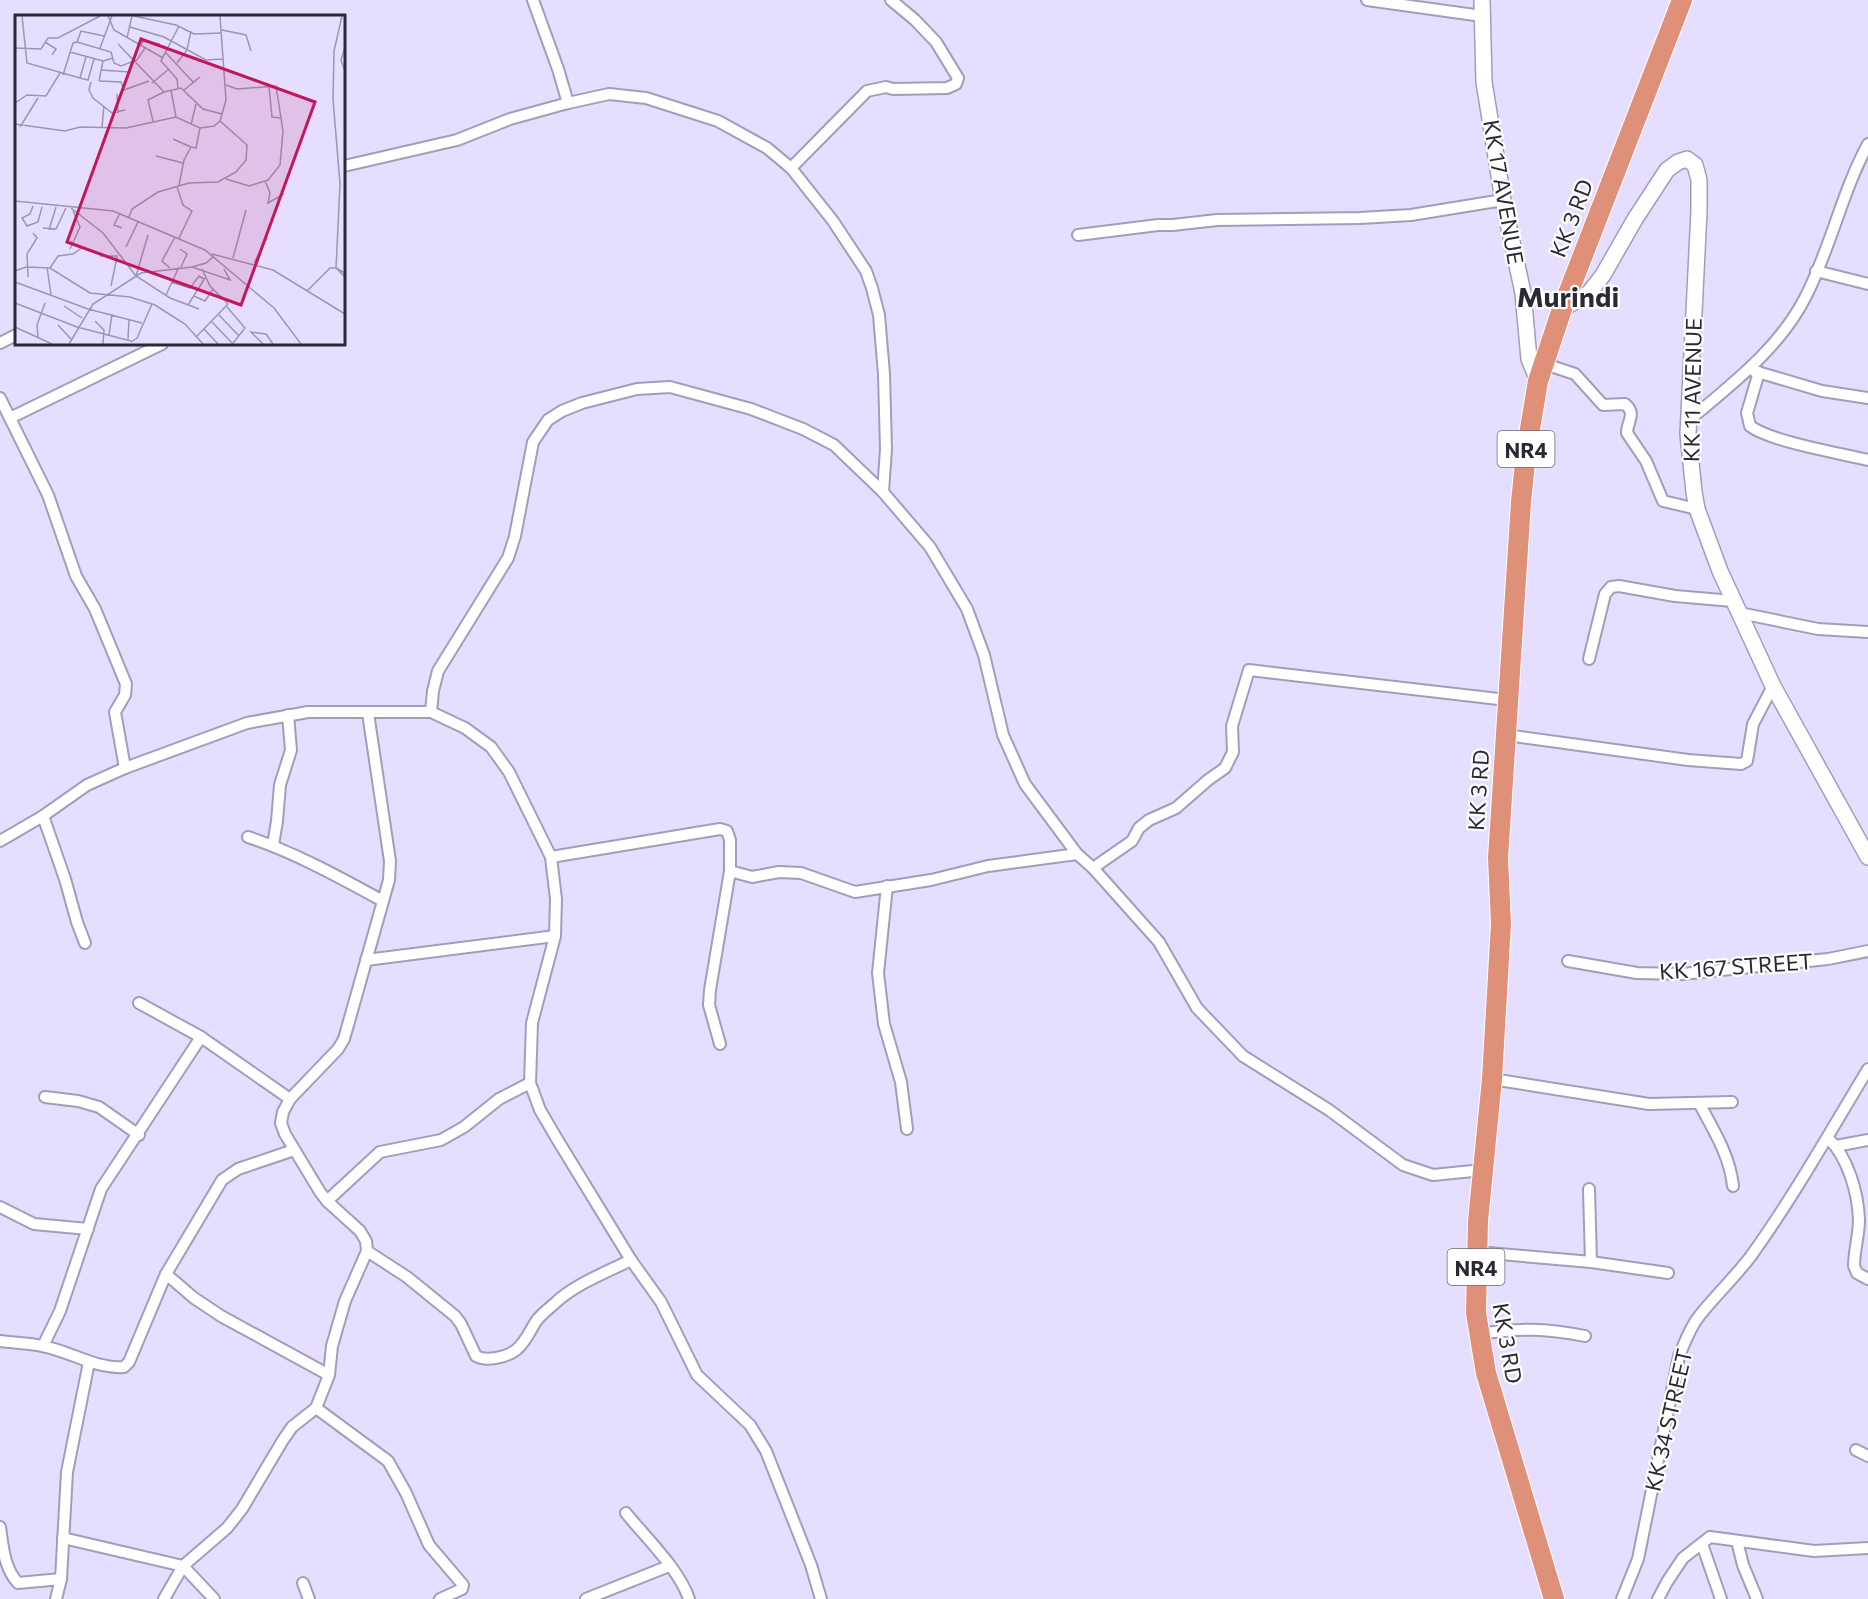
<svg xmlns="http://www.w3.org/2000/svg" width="1868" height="1599" viewBox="0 0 1868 1599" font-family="Commissioner,sans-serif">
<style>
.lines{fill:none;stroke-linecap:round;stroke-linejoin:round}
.street-casing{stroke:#a49cbb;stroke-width:14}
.secondary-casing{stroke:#a49cbb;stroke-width:18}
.highway-casing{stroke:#fff;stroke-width:22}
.street{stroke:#fff;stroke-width:10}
.secondary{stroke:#fff;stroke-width:15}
.highway{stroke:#df9079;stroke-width:20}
.labels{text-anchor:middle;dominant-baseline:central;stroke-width:4.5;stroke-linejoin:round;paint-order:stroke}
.shield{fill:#fff;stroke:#6b6972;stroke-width:1.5}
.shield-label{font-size:21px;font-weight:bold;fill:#2c2936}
.street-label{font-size:22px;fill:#2c2936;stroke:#fff}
.district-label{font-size:28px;font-weight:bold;fill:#2c2936;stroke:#fff}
.inset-road{fill:none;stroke:#9c96af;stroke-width:1.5}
.view{fill:#c2185b;fill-opacity:0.15;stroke:#c2185b;stroke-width:3}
.inset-edge{fill:none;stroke:#2c2936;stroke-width:3}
</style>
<rect width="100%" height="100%" fill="#e6deff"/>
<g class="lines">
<g class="street-casing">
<g id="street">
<polyline points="533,0 558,69 568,103"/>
<polyline points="1367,0 1482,16"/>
<polyline points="344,166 457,140 510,119 568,103 609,94 646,98 718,121 767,148 791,168 833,221 866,271 872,288 879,315 884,374 886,449 883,492"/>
<polyline points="791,168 867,91 886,87 893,89 947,88 956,84 958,78 936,42 915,20 891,0"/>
<polyline points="1078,235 1158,225 1173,225 1217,220 1360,218 1411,215 1503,200"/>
<polyline points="1816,271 1868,284"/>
<polyline points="0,343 16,335"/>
<path d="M 1545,364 L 1575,374 L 1603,405 L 1625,404 C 1637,414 1627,421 1627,433 L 1646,461 L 1663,501 L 1697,509"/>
<polyline points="1754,371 1822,391 1868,398"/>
<path d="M 1759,372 L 1747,413 L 1750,426 C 1772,442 1839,453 1868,460"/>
<polyline points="0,398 48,495 76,576 95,609 126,684 125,695 115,712 125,768"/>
<polyline points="10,418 162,344"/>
<path d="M 1688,421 C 1732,384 1780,348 1806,296 C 1831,247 1842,192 1868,144"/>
<polyline points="1740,613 1818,629 1868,632"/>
<polyline points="1589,659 1605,594 1611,587 1619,586 1675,596 1733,601"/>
<polyline points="431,712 433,691 438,671 508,558 515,536 533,442 548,420 562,411 582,403 637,389 670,387 751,409 803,429 834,445 883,492 930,547 967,609 984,655 1003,735 1025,784 1077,854 1093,868 1159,942 1197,1008 1243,1056 1329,1110 1403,1165 1433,1175 1483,1170"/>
<polyline points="1506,735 1688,760 1741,764 1747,761 1753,724 1773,686"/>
<polyline points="43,816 65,879 77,922 85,943"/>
<path d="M 248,837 C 296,853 339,877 383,901"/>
<polyline points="0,841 43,816 87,785 125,768 247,723 308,712 431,712 465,728 491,747 509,772 551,857 556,899 555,936 532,1023 530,1083 540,1110 557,1139 631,1260 661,1302 697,1375 750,1425 766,1451 811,1565 821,1599"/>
<polyline points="273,845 277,821 280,785 291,750 288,715"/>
<polyline points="551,857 720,829 727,831 730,840 730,871 752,877 779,872 801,873 855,892 931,880 988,866 1077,854"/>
<polyline points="1093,868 1132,841 1139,828 1149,820 1176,808 1208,780 1225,768 1233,752 1232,726 1249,670 1507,700"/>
<polyline points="887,886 878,973 884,1024 901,1082 907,1129"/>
<polyline points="366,960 555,936"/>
<polyline points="1568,961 1637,973 1682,974 1828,959 1868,951"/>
<polyline points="139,1003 201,1037 290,1099"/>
<polyline points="720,1044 709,1005 710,990 730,871"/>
<polyline points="1492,1079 1649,1104 1732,1102"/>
<polyline points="45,1097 78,1101 99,1107 139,1135"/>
<path d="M 1699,1103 C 1713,1129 1730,1156 1733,1186"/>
<path d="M 1828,1138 C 1848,1157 1858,1193 1859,1220 C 1859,1235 1854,1251 1854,1266 L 1857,1273 L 1868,1279"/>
<polyline points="1836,1146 1868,1140"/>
<polyline points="327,1201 380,1152 441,1140 464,1127 499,1099 530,1083"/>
<polyline points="0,1207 34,1224 88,1229"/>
<path d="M 367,1251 L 407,1277 L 455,1316 L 461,1324 L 476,1356 C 486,1362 507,1357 516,1350 C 526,1342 530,1330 537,1320 C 542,1314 548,1309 554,1304 C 575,1284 605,1273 631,1260"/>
<polyline points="1477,1252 1591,1262 1589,1189"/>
<polyline points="1591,1262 1668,1273"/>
<polyline points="166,1274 194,1298 221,1316 329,1375"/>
<path d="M 1479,1334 C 1520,1328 1544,1328 1585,1336"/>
<path d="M 0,1341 C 14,1343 29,1343 42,1346 C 70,1351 95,1369 124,1367 L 129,1362 L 166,1274 L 222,1180 L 238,1169 L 294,1150"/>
<polyline points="43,1346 60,1311 101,1189 201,1037"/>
<polyline points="316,1408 388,1461 406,1493 429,1545 463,1585 462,1589 440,1599"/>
<polyline points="1856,1450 1868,1456"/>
<path d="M 626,1513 C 646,1538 679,1569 689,1599"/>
<path d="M 0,1527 C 3,1547 4,1568 18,1583 L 61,1579"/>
<polyline points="63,1538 183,1566 214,1599"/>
<polyline points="1737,1541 1743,1565 1757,1599"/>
<polyline points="1702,1544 1721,1599"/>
<polyline points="303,1583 309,1599"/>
<polyline points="56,1599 61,1579 67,1472 89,1362"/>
<polyline points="164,1599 183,1566 227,1528 242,1509 283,1440 292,1427 316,1408 329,1375 332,1346 345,1301 367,1251 366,1241 360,1231 327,1201 320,1192 285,1134 281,1123 283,1112 290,1099 338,1049 344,1039 389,880 390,861 368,713"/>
<polyline points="586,1599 669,1566"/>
<path d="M 1622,1599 L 1638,1559 L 1679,1356 C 1685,1342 1690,1327 1700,1315 C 1716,1295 1735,1277 1751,1256 C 1794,1196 1830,1132 1868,1069"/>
<polyline points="1658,1599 1667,1582 1683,1558 1710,1537 1814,1551 1868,1548"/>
</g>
</g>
<g class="secondary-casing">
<g id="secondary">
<polyline points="1482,0 1484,82 1503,200 1523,293 1529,359 1538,381"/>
<polyline points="1562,309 1589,293 1603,275 1635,219 1667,170 1678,162 1687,159 1695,165 1699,180 1699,211 1688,434 1694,492 1697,509 1720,571 1773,686 1868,857"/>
</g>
</g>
<g class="highway-casing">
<polyline id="highway" points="1554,1599 1486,1373 1476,1313 1478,1221 1492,1079 1501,924 1498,858 1521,502 1526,453 1538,381 1562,309 1682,0"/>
</g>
<use href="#street" class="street"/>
<use href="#secondary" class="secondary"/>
<use href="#highway" class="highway"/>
</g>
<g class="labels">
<g class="shield">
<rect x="1497.5" y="431" width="57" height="36" rx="4.5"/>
<rect x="1447.5" y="1249" width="57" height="36" rx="4.5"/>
</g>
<g class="shield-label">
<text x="1526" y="449">NR4</text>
<text x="1476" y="1267">NR4</text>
</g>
<g class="street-label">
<text transform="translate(1504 192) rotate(80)">KK 17 AVENUE</text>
<text transform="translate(1571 218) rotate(-69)">KK 3 RD</text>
<text transform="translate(1692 390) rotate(-89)">KK 11 AVENUE</text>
<text transform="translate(1478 790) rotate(-86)">KK 3 RD</text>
<text transform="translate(1736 966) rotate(-4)">KK 167 STREET</text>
<text transform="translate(1508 1343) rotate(80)">KK 3 RD</text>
<text transform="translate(1668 1420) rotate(-77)">KK 34 STREET</text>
</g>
<g class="district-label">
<text x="1568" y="296">Murindi</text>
</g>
</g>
<g transform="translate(15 15)">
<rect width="330" height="330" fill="#e6deff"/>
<path class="inset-road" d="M 7,1 L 12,48 L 65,63M 93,1 L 99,15 L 148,43M 119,1 L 161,10 L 179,19 L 207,18M 327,1 L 319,36 L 318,84 L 325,169 L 321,253 L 330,258M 115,12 L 149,22 L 191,45 L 208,44M 207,15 L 231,20 L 236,36M 112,23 L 117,1M 30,27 L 41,34 L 37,40M 62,27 L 96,37 L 99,48 L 106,51 L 122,45 L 130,33M 103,29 L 149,77 L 166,73 L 188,94 L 207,99M 125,31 L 128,26 L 145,29M 330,32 L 326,45 L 330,56M 0,33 L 26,34 L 33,23 L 43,23 L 85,1M 85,33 L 97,1M 55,37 L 88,46 L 98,43M 151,38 L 179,68M 71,42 L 65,63 L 73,65 L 79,44M 162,48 L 172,35 L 176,16M 86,55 L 115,57M 48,60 L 58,28 L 62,27 L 66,16 L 89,21M 84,66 L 106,67 L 109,75 L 134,66M 84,66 L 88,46M 76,67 L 74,75 L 78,83 L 97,98 L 110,95M 137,68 L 154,54M 211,70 L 222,74 L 261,71 L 268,116 L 265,150 L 253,165 L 234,171 L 211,164M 254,72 L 257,102 L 266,103M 163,73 L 162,64 L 146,46 L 164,11M 330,74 L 330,93M 156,75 L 161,102M 169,75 L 185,62M 102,79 L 103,98M 0,88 L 12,80 L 31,81 L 45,58M 138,106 L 133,85 L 149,77M 0,109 L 50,116 L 65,112 L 111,113 L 161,102 L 185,113 L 199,111 L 205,106 L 211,85 L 205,1M 176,110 L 181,89M 5,112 L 23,83M 87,112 L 89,91M 158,124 L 176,132M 141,141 L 168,148M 250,166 L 255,178 L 253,188 L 269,179M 164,170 L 169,145 L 176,132 L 181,133 L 185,113M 162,172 L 168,190 L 177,196 L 164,223M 0,186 L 98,196 L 190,235 L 259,293 L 286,329M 18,191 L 15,199 L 7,203 L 12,211 L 23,207 L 27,192M 56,193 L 88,218 L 121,261M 105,198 L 99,210 L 107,213M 114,202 L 117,194 L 143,177 L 174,168 L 203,167 L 221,157 L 231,145 L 232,130 L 205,106M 28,213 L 41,214 L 51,193M 34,215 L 41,192M 133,220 L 121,261 L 155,283 L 184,294M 111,232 L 123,207M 55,234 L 65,212 L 58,196M 165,234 L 172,239 L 166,252M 197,239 L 258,255 L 330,299M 85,241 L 103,241M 218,243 L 231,195M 239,248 L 252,223M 32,252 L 36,280M 177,252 L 191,248 L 199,241M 35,253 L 43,241 L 58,239 L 68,232M 155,253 L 147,246 L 160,222M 0,256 L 11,252 L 35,253 L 75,278 L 115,282 L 140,290 L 170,309 L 188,329M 13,262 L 12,239 L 22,223 L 18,218M 0,267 L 73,294 L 127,308M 156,267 L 175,273 L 184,261 L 189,264M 96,271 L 102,242M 292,276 L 315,253 L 321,253 L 330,262M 151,280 L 164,252M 179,281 L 190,286 L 198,274M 0,288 L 62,312 L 116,326M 173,290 L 190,263M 49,291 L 67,303M 212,292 L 230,313 L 218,328M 204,300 L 224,321M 80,306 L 89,315 L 88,329M 197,307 L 218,329M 43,310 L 56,324M 0,312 L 37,329M 189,314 L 203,329M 94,320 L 97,299M 182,321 L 213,289 L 195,271 L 187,254M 23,322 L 22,310 L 30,288M 113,324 L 114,304M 116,327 L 122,323 L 137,289M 54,329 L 78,289 L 126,258 L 177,252 L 215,265 L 209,254M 248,329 L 236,317 L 251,319 L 258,329"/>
<path class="view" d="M 126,24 L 300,87 L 226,290 L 52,227 Z"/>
<rect width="330" height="330" class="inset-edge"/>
</g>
</svg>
